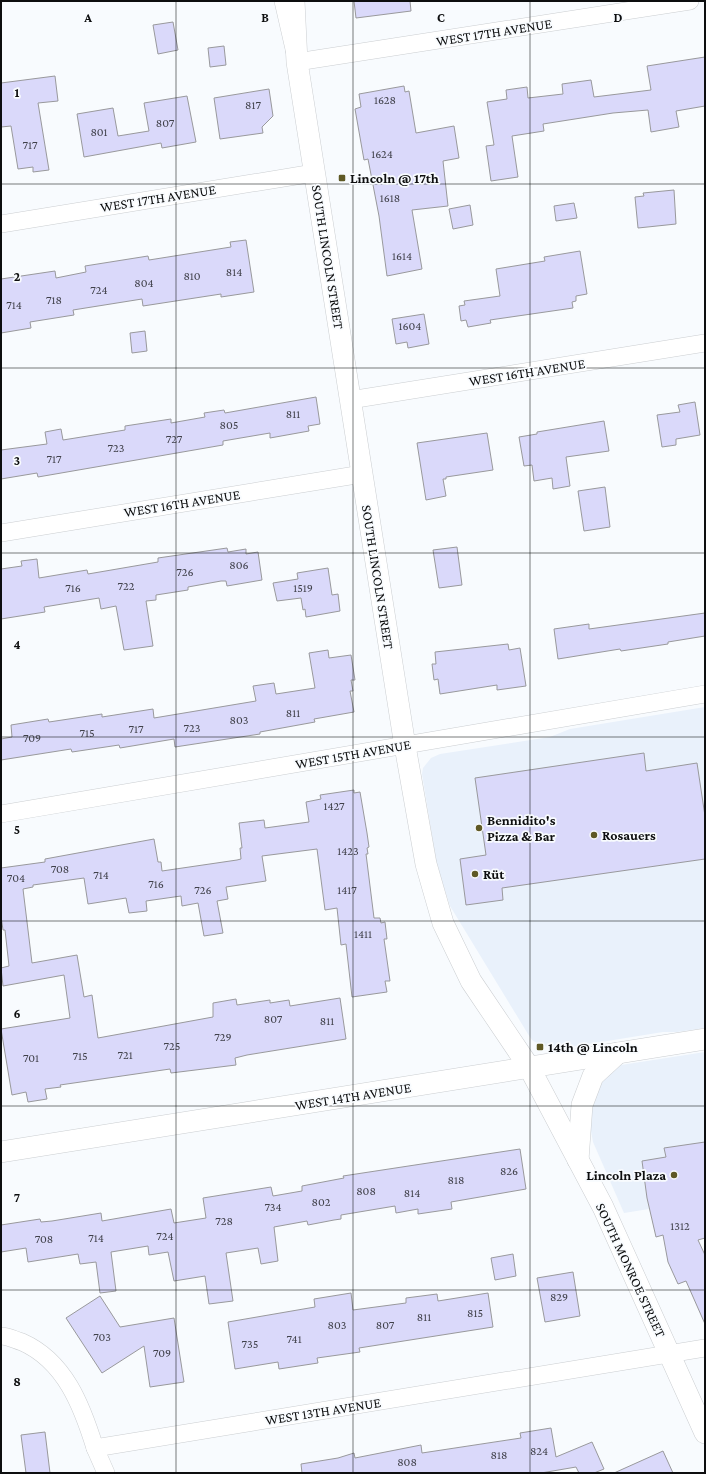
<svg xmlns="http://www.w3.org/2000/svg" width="706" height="1474" viewBox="0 0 706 1474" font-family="'Crimson Pro',serif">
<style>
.built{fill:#e9f1fb}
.building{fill:#dad9fa;stroke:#99999c}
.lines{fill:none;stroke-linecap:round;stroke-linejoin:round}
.minor-casing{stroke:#cbced1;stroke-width:18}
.tertiary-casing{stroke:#cbced1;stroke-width:22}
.minor{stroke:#fff;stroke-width:17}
.tertiary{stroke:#fff;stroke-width:21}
.grid{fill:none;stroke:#0d0e0f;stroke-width:1;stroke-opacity:0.55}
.poi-dot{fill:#5f5925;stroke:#f8fbfe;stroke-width:1.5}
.labels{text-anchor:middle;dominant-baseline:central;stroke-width:3.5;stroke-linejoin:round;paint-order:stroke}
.number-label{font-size:12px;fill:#40414a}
.street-label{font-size:14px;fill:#0d0e0f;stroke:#f8fbfe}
.poi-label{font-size:14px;font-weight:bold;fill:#0d0e0f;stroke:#f8fbfe;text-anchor:start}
.grid-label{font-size:13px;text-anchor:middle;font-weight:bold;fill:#0d0e0f;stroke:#f8fbfe;stroke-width:3.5;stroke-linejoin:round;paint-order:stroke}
</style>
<rect width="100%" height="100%" fill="#f8fbfe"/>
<g class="built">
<polygon points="705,707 705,1028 677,1032 663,1032 558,1049 540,1045 532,1040 528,1034 450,906 437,866 422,774 423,768 431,758 440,754 550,737 570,729"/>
<polygon points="705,1052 705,1200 624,1213 593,1142 588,1116 594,1094 604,1078 621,1065"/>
</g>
<g class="building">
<polygon points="354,1 410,1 411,11 356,18"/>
<polygon points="173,22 178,50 158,54 153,25"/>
<polygon points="224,46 226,65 210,67 208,48"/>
<polygon points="705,57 705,106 676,111 679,127 651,132 648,110 613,113 543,124 544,131 512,136 518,177 491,181 486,146 494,145 487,102 507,99 506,90 527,87 528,98 563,94 562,84 591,80 594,97 651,90 647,66"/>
<polygon points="55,76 58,101 38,103 49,170 33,172 33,167 18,169 11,126 1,127 1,83"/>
<polygon points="404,86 405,92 409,91 416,133 454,126 459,158 443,161 448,206 412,210 422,269 387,276 379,216 368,159 364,160 355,109 361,107 359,94"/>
<polygon points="269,89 273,116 262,127 263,133 220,139 214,98"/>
<polygon points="187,96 196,142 162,148 161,143 84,157 77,114 113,108 118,136 149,131 144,103"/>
<polygon points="674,190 676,224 638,228 635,197 644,196 643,193"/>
<polygon points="574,203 577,218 556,221 554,206"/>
<polygon points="470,205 473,225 453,229 449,209"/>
<polygon points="246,240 254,292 221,297 221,294 143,306 142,299 73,310 74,315 30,322 31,328 1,333 1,279 55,271 56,278 86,272 85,266 148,256 149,260 231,247 230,242"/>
<polygon points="580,251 587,294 576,296 576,301 572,302 573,308 490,320 491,323 468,327 466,320 461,321 459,306 465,305 464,301 500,296 496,269 545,261 544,257"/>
<polygon points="424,314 429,344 408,348 407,342 396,344 392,319"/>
<polygon points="145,331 147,351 132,353 130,333"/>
<polygon points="316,397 320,424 308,426 309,431 270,438 270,433 223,441 223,445 38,477 37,473 1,479 1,450 47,444 45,432 61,429 63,440 125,430 125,426 171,419 171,423 205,417 204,413 224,410 225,413"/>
<polygon points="695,402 700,435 676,439 676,445 662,447 657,415 680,412 678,405"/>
<polygon points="604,421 609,451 566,457 570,486 553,489 552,478 534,481 532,465 524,466 519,437 537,434 537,432"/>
<polygon points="487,433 493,470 446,477 446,479 443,479 446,496 426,500 417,443"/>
<polygon points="605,487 610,527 584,531 578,491"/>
<polygon points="457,547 462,585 439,588 433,550"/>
<polygon points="227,548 228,552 246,549 246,554 258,552 262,580 227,586 226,581 221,581 188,587 188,590 156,595 156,600 146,601 153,646 124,650 116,606 101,609 99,598 44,607 45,612 1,619 1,569 22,566 21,561 37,559 39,578 87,570 88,574 158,562 158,558"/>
<polygon points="328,568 332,595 338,594 340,611 306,617 305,609 303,610 301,598 277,601 273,583 298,579 297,573"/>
<polygon points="705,613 705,636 668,642 668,644 621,651 620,649 558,659 554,629 589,624 589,629"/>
<polygon points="508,644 509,650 520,648 526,686 497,690 497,685 440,694 438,679 434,680 432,664 436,664 435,652"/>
<polygon points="328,650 329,658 351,655 355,680 351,680 353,691 350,691 354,712 314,719 315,722 260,732 260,734 175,747 174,739 120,748 119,745 72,752 71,749 1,760 1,739 12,737 11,725 48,719 49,722 102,714 102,717 153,709 154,718 256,701 253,686 274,683 276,694 315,688 309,653"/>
<polygon points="644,753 646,771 697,763 705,816 705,859 502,888 503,900 466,905 460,859 486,855 475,778"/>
<polygon points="354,790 354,793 360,792 367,833 369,847 367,848 368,854 366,854 374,918 380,918 381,923 385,922 387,939 384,939 390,981 385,981 387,992 352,997 346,944 341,945 337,908 325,910 317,849 262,856 266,881 226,887 228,899 217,901 223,933 204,936 198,903 182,906 181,896 146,901 147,911 129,913 126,898 88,904 84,878 33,885 33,887 23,889 32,963 77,955 84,997 92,995 98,1038 213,1017 213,1003 236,999 237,1005 270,1000 270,1003 289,1000 290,1006 340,998 346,1039 247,1055 235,1058 236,1065 171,1073 170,1069 60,1085 61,1087 45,1089 47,1099 28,1102 26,1092 12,1095 1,1029 70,1018 64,975 3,986 1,968 9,966 5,930 3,930 1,916 1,868 45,862 45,859 154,839 158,862 161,862 162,871 237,860 241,859 240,848 242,848 239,823 264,820 265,828 309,822 306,802 321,799 320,795"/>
<polygon points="705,1142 705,1238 698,1240 705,1255 705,1324 686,1281 678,1284 668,1262 663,1235 656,1237 647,1198 642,1161 666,1157 664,1148"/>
<polygon points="520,1149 526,1189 451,1202 452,1209 418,1214 418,1209 396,1213 395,1206 341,1215 341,1219 334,1220 308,1225 307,1221 274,1227 278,1261 261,1264 258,1248 226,1253 233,1301 209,1304 205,1276 174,1281 168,1252 149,1255 148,1246 111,1252 116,1291 100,1293 96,1262 80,1264 78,1254 28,1262 26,1248 1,1252 1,1225 40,1219 41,1222 52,1221 101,1213 102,1221 171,1209 174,1223 206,1218 203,1198 271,1187 273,1196 302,1191 302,1186 344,1178 343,1176"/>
<polygon points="513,1254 516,1276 495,1280 491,1258"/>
<polygon points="573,1272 580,1316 545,1322 537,1278"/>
<polygon points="351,1293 353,1310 406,1303 406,1298 437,1294 438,1301 488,1293 493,1327 359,1348 360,1352 317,1358 318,1363 279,1369 278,1362 235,1369 228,1322 315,1307 314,1299"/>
<polygon points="100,1296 120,1327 174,1318 184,1382 150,1387 144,1346 102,1373 66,1318"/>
<polygon points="551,1428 556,1457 592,1442 604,1469 594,1473 579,1473 576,1467 541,1473 302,1473 301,1464 338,1458 354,1453 355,1458 421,1445 422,1453 521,1438 520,1433"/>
<polygon points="45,1432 50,1473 26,1473 21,1435"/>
<polygon points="663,1451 673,1473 614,1473"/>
</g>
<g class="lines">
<g class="minor-casing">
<g id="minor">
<polyline points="283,1 297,62 690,1"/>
<polyline points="1,224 314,173"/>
<polyline points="350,400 705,343"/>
<polyline points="1,533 362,474"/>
<polyline points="1,814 705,694"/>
<path d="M 1,1336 C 8,1336 15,1340 22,1342 C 65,1361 82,1406 95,1448 L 705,1348"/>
<polyline points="95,1448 106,1473"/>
</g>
</g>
<g class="tertiary-casing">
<g id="tertiary">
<polyline points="294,1 297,62 405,746 426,864 443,923 471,981 529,1067 603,1207 705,1433"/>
<polyline points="1,1152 705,1039"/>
<polyline points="578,1160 582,1105 593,1076 618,1053"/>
</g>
</g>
<use href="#minor" class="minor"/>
<use href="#tertiary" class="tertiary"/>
</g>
<path class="grid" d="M 176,1 L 176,1473M 353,1 L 353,1473M 530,1 L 530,1473M 1,184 L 705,184M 1,368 L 705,368M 1,553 L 705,553M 1,737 L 705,737M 1,921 L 705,921M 1,1106 L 705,1106M 1,1290 L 705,1290"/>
<g class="poi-dot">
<rect x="338" y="174" width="8" height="8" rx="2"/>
<circle cx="479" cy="828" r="4"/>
<circle cx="594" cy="835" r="4"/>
<circle cx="475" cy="874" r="4"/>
<rect x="536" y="1043" width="8" height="8" rx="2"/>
<circle cx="674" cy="1175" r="4"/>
</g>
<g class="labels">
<g class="number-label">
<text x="385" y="100">1628</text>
<text x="253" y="105">817</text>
<text x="165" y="123">807</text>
<text x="99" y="132">801</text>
<text x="30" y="145">717</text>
<text x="382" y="154">1624</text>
<text x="390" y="198">1618</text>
<text x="402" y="256">1614</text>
<text x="234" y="272">814</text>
<text x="192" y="276">810</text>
<text x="144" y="283">804</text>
<text x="99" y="290">724</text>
<text x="54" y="300">718</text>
<text x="14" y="305">714</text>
<text x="410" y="326">1604</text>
<text x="293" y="414">811</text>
<text x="229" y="425">805</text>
<text x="174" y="439">727</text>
<text x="116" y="448">723</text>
<text x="54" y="459">717</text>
<text x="239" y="565">806</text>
<text x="185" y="572">726</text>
<text x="126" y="586">722</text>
<text x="73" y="588">716</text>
<text x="303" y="588">1519</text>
<text x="293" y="713">811</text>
<text x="239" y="720">803</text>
<text x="192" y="728">723</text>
<text x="136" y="729">717</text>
<text x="87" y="733">715</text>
<text x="32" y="738">709</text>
<text x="334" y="806">1427</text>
<text x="348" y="851">1423</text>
<text x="60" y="869">708</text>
<text x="101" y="875">714</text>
<text x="16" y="878">704</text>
<text x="156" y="884">716</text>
<text x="203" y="890">726</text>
<text x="347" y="890">1417</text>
<text x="363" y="934">1411</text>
<text x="273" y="1019">807</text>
<text x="327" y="1021">811</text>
<text x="223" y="1037">729</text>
<text x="172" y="1046">725</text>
<text x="125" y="1055">721</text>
<text x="80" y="1056">715</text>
<text x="31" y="1058">701</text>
<text x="509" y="1171">826</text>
<text x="456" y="1180">818</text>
<text x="366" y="1191">808</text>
<text x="412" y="1193">814</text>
<text x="321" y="1202">802</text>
<text x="273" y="1207">734</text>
<text x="224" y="1221">728</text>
<text x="680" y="1226">1312</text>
<text x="165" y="1236">724</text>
<text x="96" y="1238">714</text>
<text x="44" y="1239">708</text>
<text x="559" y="1297">829</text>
<text x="475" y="1313">815</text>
<text x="424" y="1317">811</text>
<text x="337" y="1325">803</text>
<text x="385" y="1325">807</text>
<text x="102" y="1337">703</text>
<text x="294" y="1339">741</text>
<text x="250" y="1344">735</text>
<text x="162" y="1353">709</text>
<text x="539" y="1451">824</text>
<text x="499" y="1455">818</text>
<text x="407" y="1462">808</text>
</g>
<g class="street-label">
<text transform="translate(494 32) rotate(-9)">WEST 17TH AVENUE</text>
<text transform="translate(158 198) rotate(-9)">WEST 17TH AVENUE</text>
<text transform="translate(328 257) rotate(81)">SOUTH LINCOLN STREET</text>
<text transform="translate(527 372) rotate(-9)">WEST 16TH AVENUE</text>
<text transform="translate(182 503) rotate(-9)">WEST 16TH AVENUE</text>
<text transform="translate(378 577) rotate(81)">SOUTH LINCOLN STREET</text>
<text transform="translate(353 754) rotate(-10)">WEST 15TH AVENUE</text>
<text transform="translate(353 1096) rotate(-9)">WEST 14TH AVENUE</text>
<text transform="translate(631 1270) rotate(65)">SOUTH MONROE STREET</text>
<text transform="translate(323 1411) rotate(-9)">WEST 13TH AVENUE</text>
</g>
<g class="poi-label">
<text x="350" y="178">Lincoln @ 17th</text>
<text x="487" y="820">Bennidito's<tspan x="487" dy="16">Pizza &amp; Bar</tspan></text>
<text x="602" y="835">Rosauers</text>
<text x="483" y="874">Rüt</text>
<text x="548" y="1047">14th @ Lincoln</text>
<text x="666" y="1175" text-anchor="end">Lincoln Plaza</text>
</g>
</g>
<g class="grid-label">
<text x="88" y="22">A</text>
<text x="265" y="22">B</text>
<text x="441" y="22">C</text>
<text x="618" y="22">D</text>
<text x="17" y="97">1</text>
<text x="17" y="281">2</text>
<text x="17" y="465">3</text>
<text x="17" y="649">4</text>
<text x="17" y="834">5</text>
<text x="17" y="1018">6</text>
<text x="17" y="1202">7</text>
<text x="17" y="1386">8</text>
</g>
<rect width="706" height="1474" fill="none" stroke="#0d0e0f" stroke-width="4"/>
</svg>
